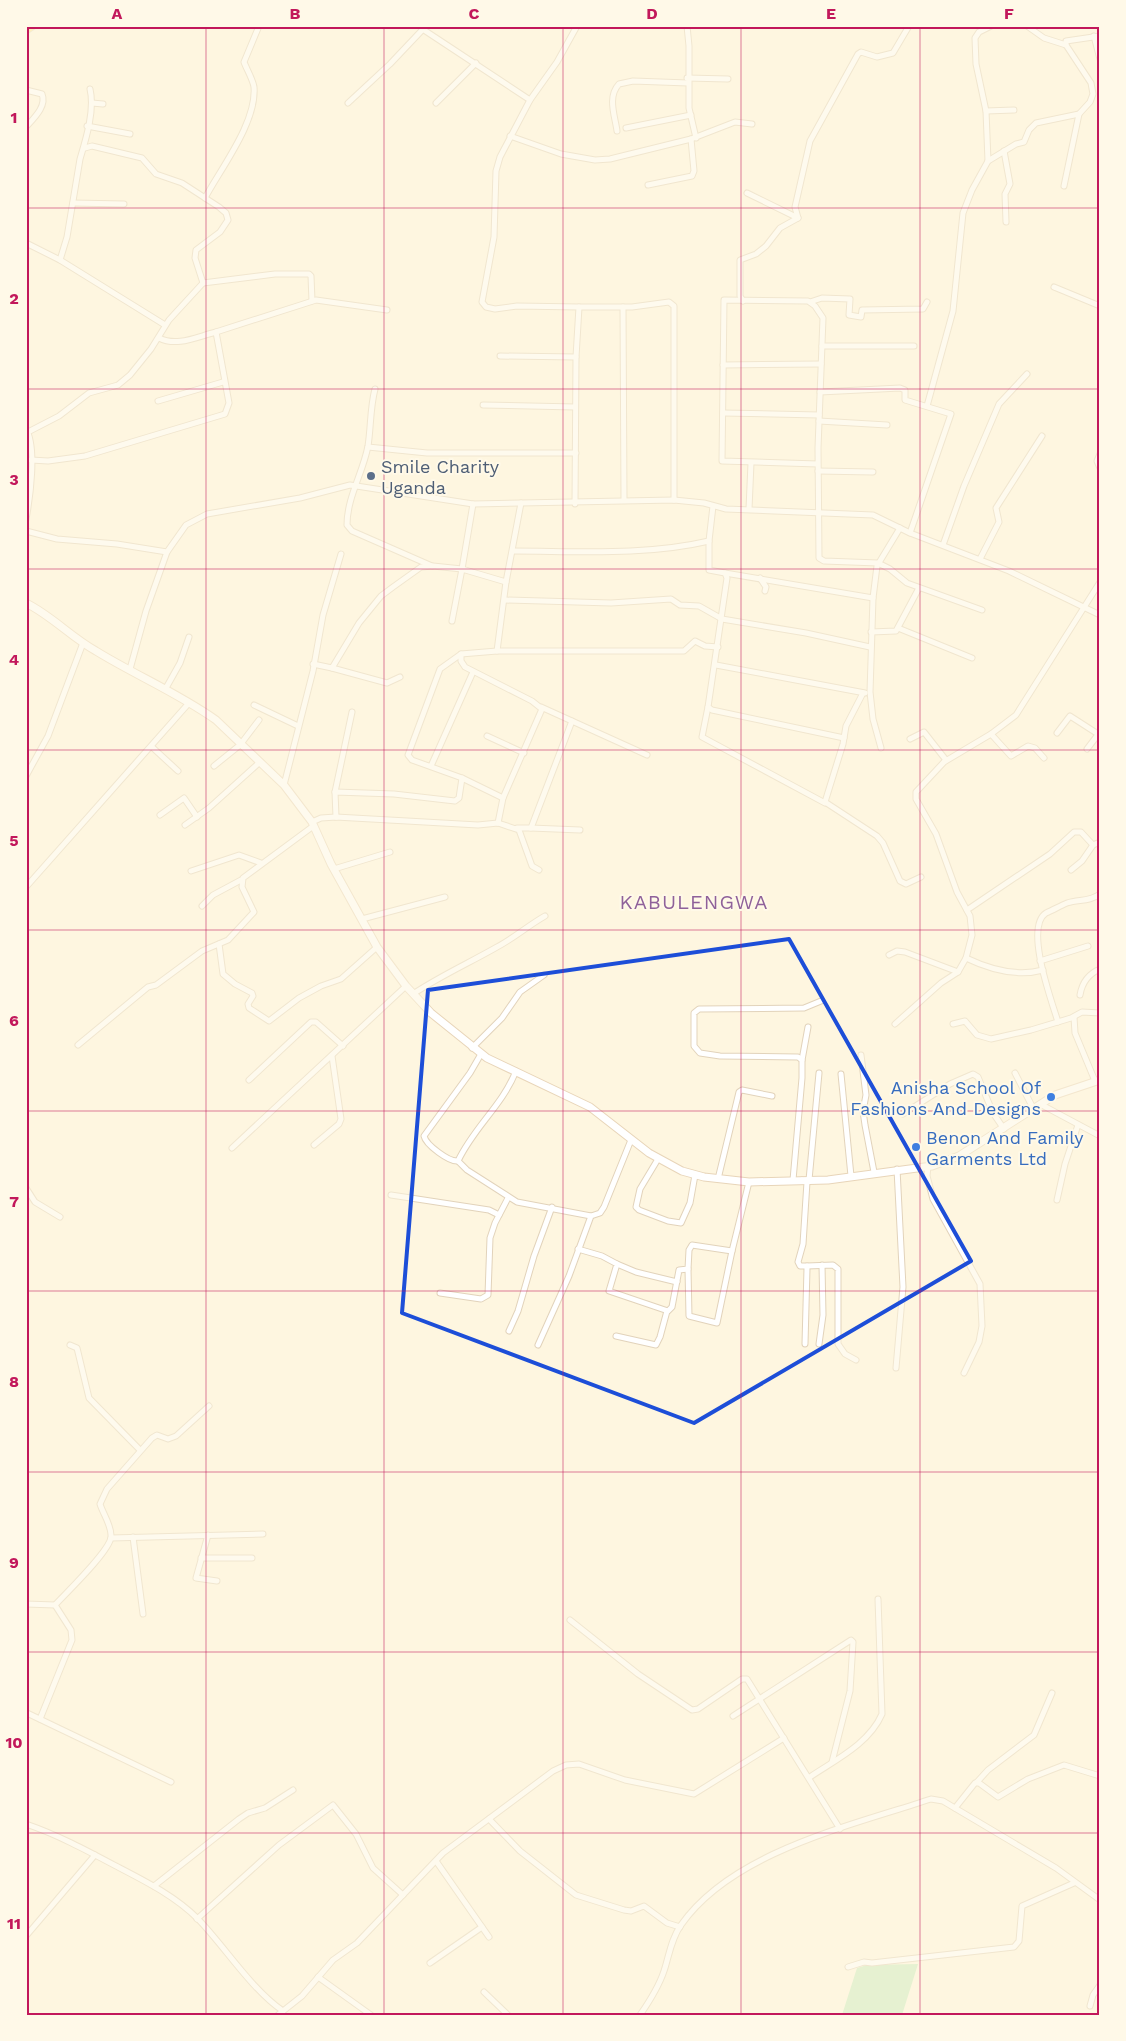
<svg xmlns="http://www.w3.org/2000/svg" width="1126" height="2041" viewBox="0 0 1126 2041" font-family="'Work Sans',sans-serif">
<style>
.green{fill:#caecbe}
.lines{fill:none;stroke-linecap:round;stroke-linejoin:round}
.street-casing{stroke:#e2d3bb;stroke-width:7}
.secondary-casing{stroke:#e8d5b9;stroke-width:9}
.primary-casing{stroke:#e1dbd6;stroke-width:9}
.street{stroke:#fff;stroke-width:5}
.secondary{stroke:#fff;stroke-width:7}
.primary{stroke:#ffe696;stroke-width:8}
.marked{fill:none;stroke:#1d4ed8;stroke-width:4;stroke-linejoin:round}
.grid{fill:none;stroke:#c2185b;stroke-width:1;stroke-opacity:0.55}
.service-dot{fill:#5c6f8a;stroke:#fff9e8;stroke-width:2}
.shop-dot{fill:#3f7fe0;stroke:#fff9e8;stroke-width:2}
.labels{text-anchor:middle;dominant-baseline:central;stroke-width:4;stroke-linejoin:round;paint-order:stroke}
.service-label{font-size:18px;fill:#4e5e75;stroke:#fff9e8;text-anchor:start}
.shop-label{font-size:18px;fill:#366cbe;stroke:#fff9e8;text-anchor:end}
.quarter-label{font-size:20px;letter-spacing:1px;fill:#8f619a;stroke:#fff9e8}
.neatline{fill:none;stroke:#c2185b;stroke-width:2}
.grid-label{font-size:16px;text-anchor:middle;font-weight:bold;fill:#c2185b}
</style>
<rect width="100%" height="100%" fill="#fef6e0"/>
<polygon class="green" points="918,1964 902,2015 842,2015 857,1968 867,1965"/>
<g class="lines">
<g class="street-casing">
<g id="street">
<polyline points="687,26 689,46 689,108 696,138"/>
<polyline points="424,30 530,100"/>
<polyline points="1094,36 1100,59"/>
<polyline points="1066,45 1066,41 1100,36"/>
<polyline points="687,78 728,79"/>
<path d="M 26,90 L 42,94 C 47,106 34,118 26,127"/>
<polyline points="92,103 103,104"/>
<polyline points="348,103 390,64 426,26"/>
<polyline points="436,103 476,63"/>
<polyline points="986,111 1014,110"/>
<polyline points="87,126 130,134"/>
<polyline points="626,128 691,115"/>
<path d="M 617,131 C 615,116 607,97 619,84 L 633,81 L 688,83"/>
<polyline points="510,136 561,154 595,160 610,159 691,139 735,122 752,124"/>
<polyline points="1004,151 1010,184 1005,194 1006,222"/>
<polyline points="988,161 1016,144 1024,142 1029,130 1036,123 1079,114 1090,102 1093,94 1091,83 1066,45 1044,38 1027,26"/>
<polyline points="648,185 692,176 694,171 691,139"/>
<polyline points="1064,186 1079,114"/>
<polyline points="747,193 798,218"/>
<path d="M 205,198 C 221,168 257,122 254,87 C 253,80 247,70 244,62 L 259,26"/>
<polyline points="73,203 124,204"/>
<polyline points="26,243 60,260 165,325"/>
<path d="M 60,260 L 67,237 L 80,159 C 86,139 95,110 90,89"/>
<polyline points="203,283 275,274 309,274 311,276 312,301"/>
<polyline points="1054,287 1100,306"/>
<polyline points="743,301 740,296 740,260 756,254 766,246 780,228 798,218 795,207 810,141 858,54 861,52 877,57 893,53 909,26"/>
<polyline points="810,302 822,298 850,299 849,315 861,317 862,310 923,309 927,302"/>
<polyline points="579,307 632,307 669,302 674,306 674,500"/>
<polyline points="623,307 624,500"/>
<path d="M 159,338 C 177,347 196,337 216,332"/>
<polyline points="822,346 914,346"/>
<polyline points="500,356 576,357"/>
<polyline points="723,365 821,364"/>
<path d="M 375,389 C 370,408 371,427 368,446 C 363,473 347,497 347,525 L 352,531 L 432,566"/>
<polyline points="820,392 900,388 905,390 905,400 951,414 910,533"/>
<polyline points="158,401 223,382"/>
<polyline points="483,405 575,407"/>
<polyline points="927,406 953,311 963,213 972,190 988,161 986,111 976,64 975,38 979,32 991,26"/>
<polyline points="723,413 819,415"/>
<polyline points="819,421 887,425"/>
<path d="M 26,429 C 37,447 30,498 26,519"/>
<polyline points="28,432 59,416 89,393 118,385 130,375 151,349 169,320 203,283 195,258 196,250 220,232 228,220 226,213 219,207 182,183 156,174 142,158 92,146 85,148"/>
<polyline points="368,447 427,453 576,453"/>
<polyline points="1100,454 1097,461 1100,468"/>
<polyline points="31,460 48,461 85,456 225,414 229,403 216,332 316,300 387,310"/>
<polyline points="818,464 722,461 724,300 808,301 815,306 823,318 818,448 819,558 824,561 878,563 890,569 907,583 982,610"/>
<polyline points="818,471 873,472"/>
<polyline points="521,503 506,582 497,651 684,651 695,641 705,646 718,647"/>
<polyline points="575,504 576,357 579,307 517,306 495,309 486,307 482,302 494,237 496,171 500,157 530,100 557,62 577,26"/>
<polyline points="713,506 709,541 709,570 725,573 727,578 708,707 712,710 844,738"/>
<polyline points="749,509 751,463"/>
<polyline points="26,531 57,539 117,544 167,552"/>
<polyline points="943,545 964,486 999,404 1027,374"/>
<path d="M 513,551 C 577,551 645,556 709,541"/>
<polyline points="980,559 999,522 996,508 1042,436"/>
<polyline points="725,573 873,598"/>
<polyline points="760,578 766,587 765,591"/>
<polyline points="505,600 611,603 671,599 680,605 699,606 722,619 806,633 870,647"/>
<polyline points="452,621 462,569 506,582"/>
<polyline points="898,628 972,658"/>
<polyline points="871,632 896,631 919,588"/>
<polyline points="497,651 461,654 440,669 408,755 412,760 462,778 503,798"/>
<polyline points="461,654 461,661 465,667 532,701 542,709 503,798 498,823"/>
<polyline points="313,664 332,668 359,623 381,596 393,587 421,567 433,566 462,569 473,504"/>
<polyline points="716,665 865,693"/>
<polyline points="332,668 387,683 400,677"/>
<polyline points="130,669 146,611 167,552 186,525 207,514 300,498 350,485 473,504 674,500 704,503 726,509 873,515 910,533 1009,571 1100,615"/>
<polyline points="166,688 180,663 189,637"/>
<polyline points="863,693 846,726 843,744 825,802 877,836 883,843 900,881 906,884 921,877"/>
<polyline points="254,705 298,726"/>
<polyline points="541,707 647,755"/>
<polyline points="708,707 702,737 825,803"/>
<polyline points="1057,733 1070,716 1098,734"/>
<polyline points="991,734 1011,756 1028,746 1035,748 1044,758"/>
<polyline points="487,736 524,753"/>
<polyline points="910,739 924,732 946,760"/>
<polyline points="152,747 178,771"/>
<polyline points="881,748 873,719 870,692 873,598 877,566 900,528"/>
<polyline points="1087,749 1100,732"/>
<polyline points="214,766 240,745 259,720"/>
<polyline points="431,766 473,672"/>
<polyline points="26,776 48,736 83,643"/>
<polyline points="284,785 313,671 323,615 341,554"/>
<polyline points="335,792 352,712"/>
<polyline points="160,815 184,798 197,817"/>
<polyline points="336,817 335,792 394,794 455,801 459,798 462,778"/>
<polyline points="312,822 321,818 336,817 478,825 498,823 519,830 532,866 539,870"/>
<polyline points="185,825 209,808 260,762"/>
<polyline points="517,828 531,828 572,721"/>
<polyline points="531,828 580,830"/>
<polyline points="334,869 390,852"/>
<polyline points="1071,870 1082,861 1093,845"/>
<polyline points="191,871 239,855 261,863"/>
<polyline points="26,887 189,703"/>
<polyline points="202,906 213,895 241,880"/>
<polyline points="967,910 1050,854 1074,832 1081,832 1093,845 1100,842"/>
<polyline points="362,919 445,897"/>
<polyline points="219,944 223,974 235,984 252,993 253,996 248,1004 249,1008 269,1021 299,998 321,986 341,979 377,947"/>
<polyline points="889,955 897,951 905,952 958,972"/>
<path d="M 966,958 C 989,969 1017,977 1043,970"/>
<polyline points="1040,961 1088,946"/>
<path d="M 413,994 C 440,976 469,963 497,947 C 514,938 529,925 545,916"/>
<path d="M 1080,995 C 1082,983 1088,974 1100,969"/>
<polyline points="1074,1017 1075,1033 1095,1081"/>
<path d="M 1058,1022 C 1052,1002 1024,927 1046,913 C 1053,910 1060,906 1067,903 C 1079,899 1089,902 1100,894"/>
<polyline points="895,1024 941,983 958,972 966,958 972,935 970,916 957,892 936,834 916,799 916,792 944,762 991,734 1016,715 1100,582"/>
<polyline points="953,1024 965,1021 977,1035 991,1039 1031,1030 1071,1018 1082,1012 1100,1013"/>
<polyline points="78,1045 148,987 156,985 202,951 228,940 254,912 242,887 243,878 312,827"/>
<polyline points="472,1048 502,1018 520,992 544,975"/>
<polyline points="861,1055 866,1095 863,1111 865,1125 874,1172"/>
<polyline points="802,1060 808,1027"/>
<path d="M 516,1071 C 502,1106 474,1127 458,1161 L 467,1170 L 517,1202 L 591,1216 L 600,1213 L 604,1207 L 631,1140"/>
<polyline points="1015,1073 1033,1108"/>
<polyline points="841,1074 851,1176"/>
<polyline points="249,1080 311,1022 316,1022 343,1046"/>
<polyline points="1040,1104 1100,1136"/>
<polyline points="903,1114 950,1084 973,1074 978,1077 993,1113 1004,1129"/>
<polyline points="314,1145 339,1124 341,1119 332,1056"/>
<polyline points="232,1148 406,986"/>
<polyline points="658,1159 640,1189 636,1207 639,1210 668,1221 681,1223 690,1203 695,1175"/>
<path d="M 458,1161 C 449,1162 426,1145 424,1136 L 470,1073 L 481,1054"/>
<polyline points="928,1166 927,1176 933,1199 980,1284 982,1326 979,1342 964,1373"/>
<polyline points="718,1179 739,1092 742,1090 772,1096"/>
<polyline points="793,1180 802,1078 802,1060 798,1057 720,1056 700,1053 694,1046 694,1013 699,1009 804,1008 821,1001"/>
<polyline points="802,1180 807,1182 803,1244 798,1262 800,1266 807,1266 807,1268 805,1344"/>
<polyline points="809,1180 819,1073"/>
<polyline points="26,1188 35,1202 60,1217"/>
<polyline points="391,1195 489,1210 499,1215"/>
<polyline points="1057,1200 1065,1164 1078,1125"/>
<polyline points="578,1249 602,1256 617,1264 609,1291 668,1311 672,1307 679,1270 688,1269 689,1250 692,1245 732,1251"/>
<polyline points="617,1264 636,1272 677,1282"/>
<polyline points="807,1266 833,1265 838,1269 838,1344 845,1354 856,1360"/>
<polyline points="688,1269 689,1316 717,1323 732,1251 749,1182"/>
<polyline points="440,1293 481,1299 488,1295 490,1238 495,1223 508,1198"/>
<polyline points="509,1331 518,1311 534,1256 552,1207"/>
<polyline points="616,1336 656,1345 660,1337 667,1311"/>
<polyline points="819,1344 823,1315 822,1265"/>
<polyline points="70,1345 77,1348 89,1398 140,1450"/>
<polyline points="538,1345 569,1276 591,1216"/>
<polyline points="896,1368 903,1287 897,1169"/>
<polyline points="208,1535 196,1578 217,1581"/>
<polyline points="133,1537 143,1614"/>
<polyline points="111,1538 263,1534"/>
<polyline points="201,1558 252,1558"/>
<polyline points="26,1604 55,1605"/>
<path d="M 55,1605 C 66,1593 110,1551 111,1537 C 112,1526 103,1514 100,1504 L 107,1489 L 152,1438 L 157,1435 L 168,1439 L 176,1436 L 209,1406"/>
<polyline points="570,1620 638,1674 692,1710 698,1709 742,1679 747,1679 840,1829"/>
<polyline points="27,1713 171,1782"/>
<polyline points="733,1716 851,1640 853,1642 850,1691 832,1762"/>
<polyline points="40,1719 72,1640 71,1630 55,1605"/>
<path d="M 810,1777 C 835,1760 869,1744 882,1714 L 878,1599"/>
<polyline points="977,1782 988,1770 1034,1735 1052,1693"/>
<polyline points="955,1808 975,1783 979,1783 998,1797 1028,1779 1064,1765 1100,1776"/>
<polyline points="489,1819 520,1851 576,1895 624,1910 631,1911 644,1906 667,1923 680,1927"/>
<path d="M 26,1824 C 58,1835 86,1850 116,1866 C 145,1881 175,1896 198,1919 C 225,1947 252,1990 283,2011"/>
<polyline points="436,1861 489,1937"/>
<polyline points="154,1886 239,1819 248,1813 265,1808 293,1790"/>
<polyline points="197,1919 279,1845 333,1805 356,1834 373,1868 403,1895"/>
<polyline points="26,1936 95,1855"/>
<polyline points="430,1963 482,1927"/>
<polyline points="848,1967 864,1962 872,1963 1014,1947 1019,1941 1022,1906 1074,1883"/>
<polyline points="318,1977 371,2015"/>
<polyline points="484,1992 508,2015"/>
<polyline points="1090,2006 1093,1995 1100,1985"/>
<polyline points="278,2015 302,1996 333,1960 357,1943 443,1853 553,1771 566,1765 579,1764 625,1780 694,1794 784,1738"/>
<path d="M 640,2015 C 649,2002 659,1986 664,1971 C 669,1956 671,1939 681,1925 C 732,1852 850,1826 931,1799 L 943,1801 L 1056,1868 L 1100,1900"/>
</g>
</g>
<g class="secondary-casing">
<path id="secondary" d="M 26,603 C 52,616 71,637 96,651 C 135,675 178,693 216,720 L 284,785 L 312,822 L 331,864 L 377,947 L 406,986 L 431,1013 L 487,1058 L 590,1107 L 649,1153 L 682,1171 L 704,1177 L 749,1182 L 828,1180 L 932,1166 L 959,1156 L 1055,1095 L 1100,1080"/>
</g>
<g class="primary-casing">
<polyline id="primary" points="26,30 32,26"/>
</g>
<use href="#street" class="street"/>
<use href="#secondary" class="secondary"/>
<use href="#primary" class="primary"/>
</g>
<path d="M0 0H1126V2041H0ZM 789,939 L 971,1261 L 694,1423 L 402,1313 L 428,990 Z" fill="#fef6e0" fill-opacity=".55" fill-rule="evenodd"/>
<path class="marked" d="M 789,939 L 971,1261 L 694,1423 L 402,1313 L 428,990 Z"/>
<path class="grid" d="M 206,26 L 206,2015M 384,26 L 384,2015M 563,26 L 563,2015M 741,26 L 741,2015M 920,26 L 920,2015M 26,208 L 1100,208M 26,389 L 1100,389M 26,569 L 1100,569M 26,750 L 1100,750M 26,930 L 1100,930M 26,1111 L 1100,1111M 26,1291 L 1100,1291M 26,1472 L 1100,1472M 26,1652 L 1100,1652M 26,1833 L 1100,1833"/>
<circle class="service-dot" cx="371" cy="476" r="5"/>
<g class="shop-dot">
<circle cx="1051" cy="1097" r="5"/>
<circle cx="916" cy="1147" r="5"/>
</g>
<g class="labels">
<g class="service-label">
<text x="381" y="466">Smile Charity<tspan x="381" dy="21">Uganda</tspan></text>
</g>
<g class="shop-label">
<text x="1041" y="1087">Anisha School Of<tspan x="1041" dy="21">Fashions And Designs</tspan></text>
<text x="926" y="1137" text-anchor="start">Benon And Family<tspan x="926" dy="21">Garments Ltd</tspan></text>
</g>
<g class="quarter-label">
<text x="694" y="902">KABULENGWA</text>
</g>
</g>
<rect width="1126" height="2041" fill="none" stroke="#fff9e8" stroke-width="55"/>
<rect x="28" y="28" width="1070" height="1986" class="neatline"/>
<g class="grid-label">
<text x="117" y="19">A</text>
<text x="295" y="19">B</text>
<text x="474" y="19">C</text>
<text x="652" y="19">D</text>
<text x="831" y="19">E</text>
<text x="1009" y="19">F</text>
<text x="14" y="123">1</text>
<text x="14" y="304">2</text>
<text x="14" y="485">3</text>
<text x="14" y="665">4</text>
<text x="14" y="846">5</text>
<text x="14" y="1026">6</text>
<text x="14" y="1207">7</text>
<text x="14" y="1387">8</text>
<text x="14" y="1568">9</text>
<text x="14" y="1748">10</text>
<text x="14" y="1929">11</text>
</g>
</svg>
